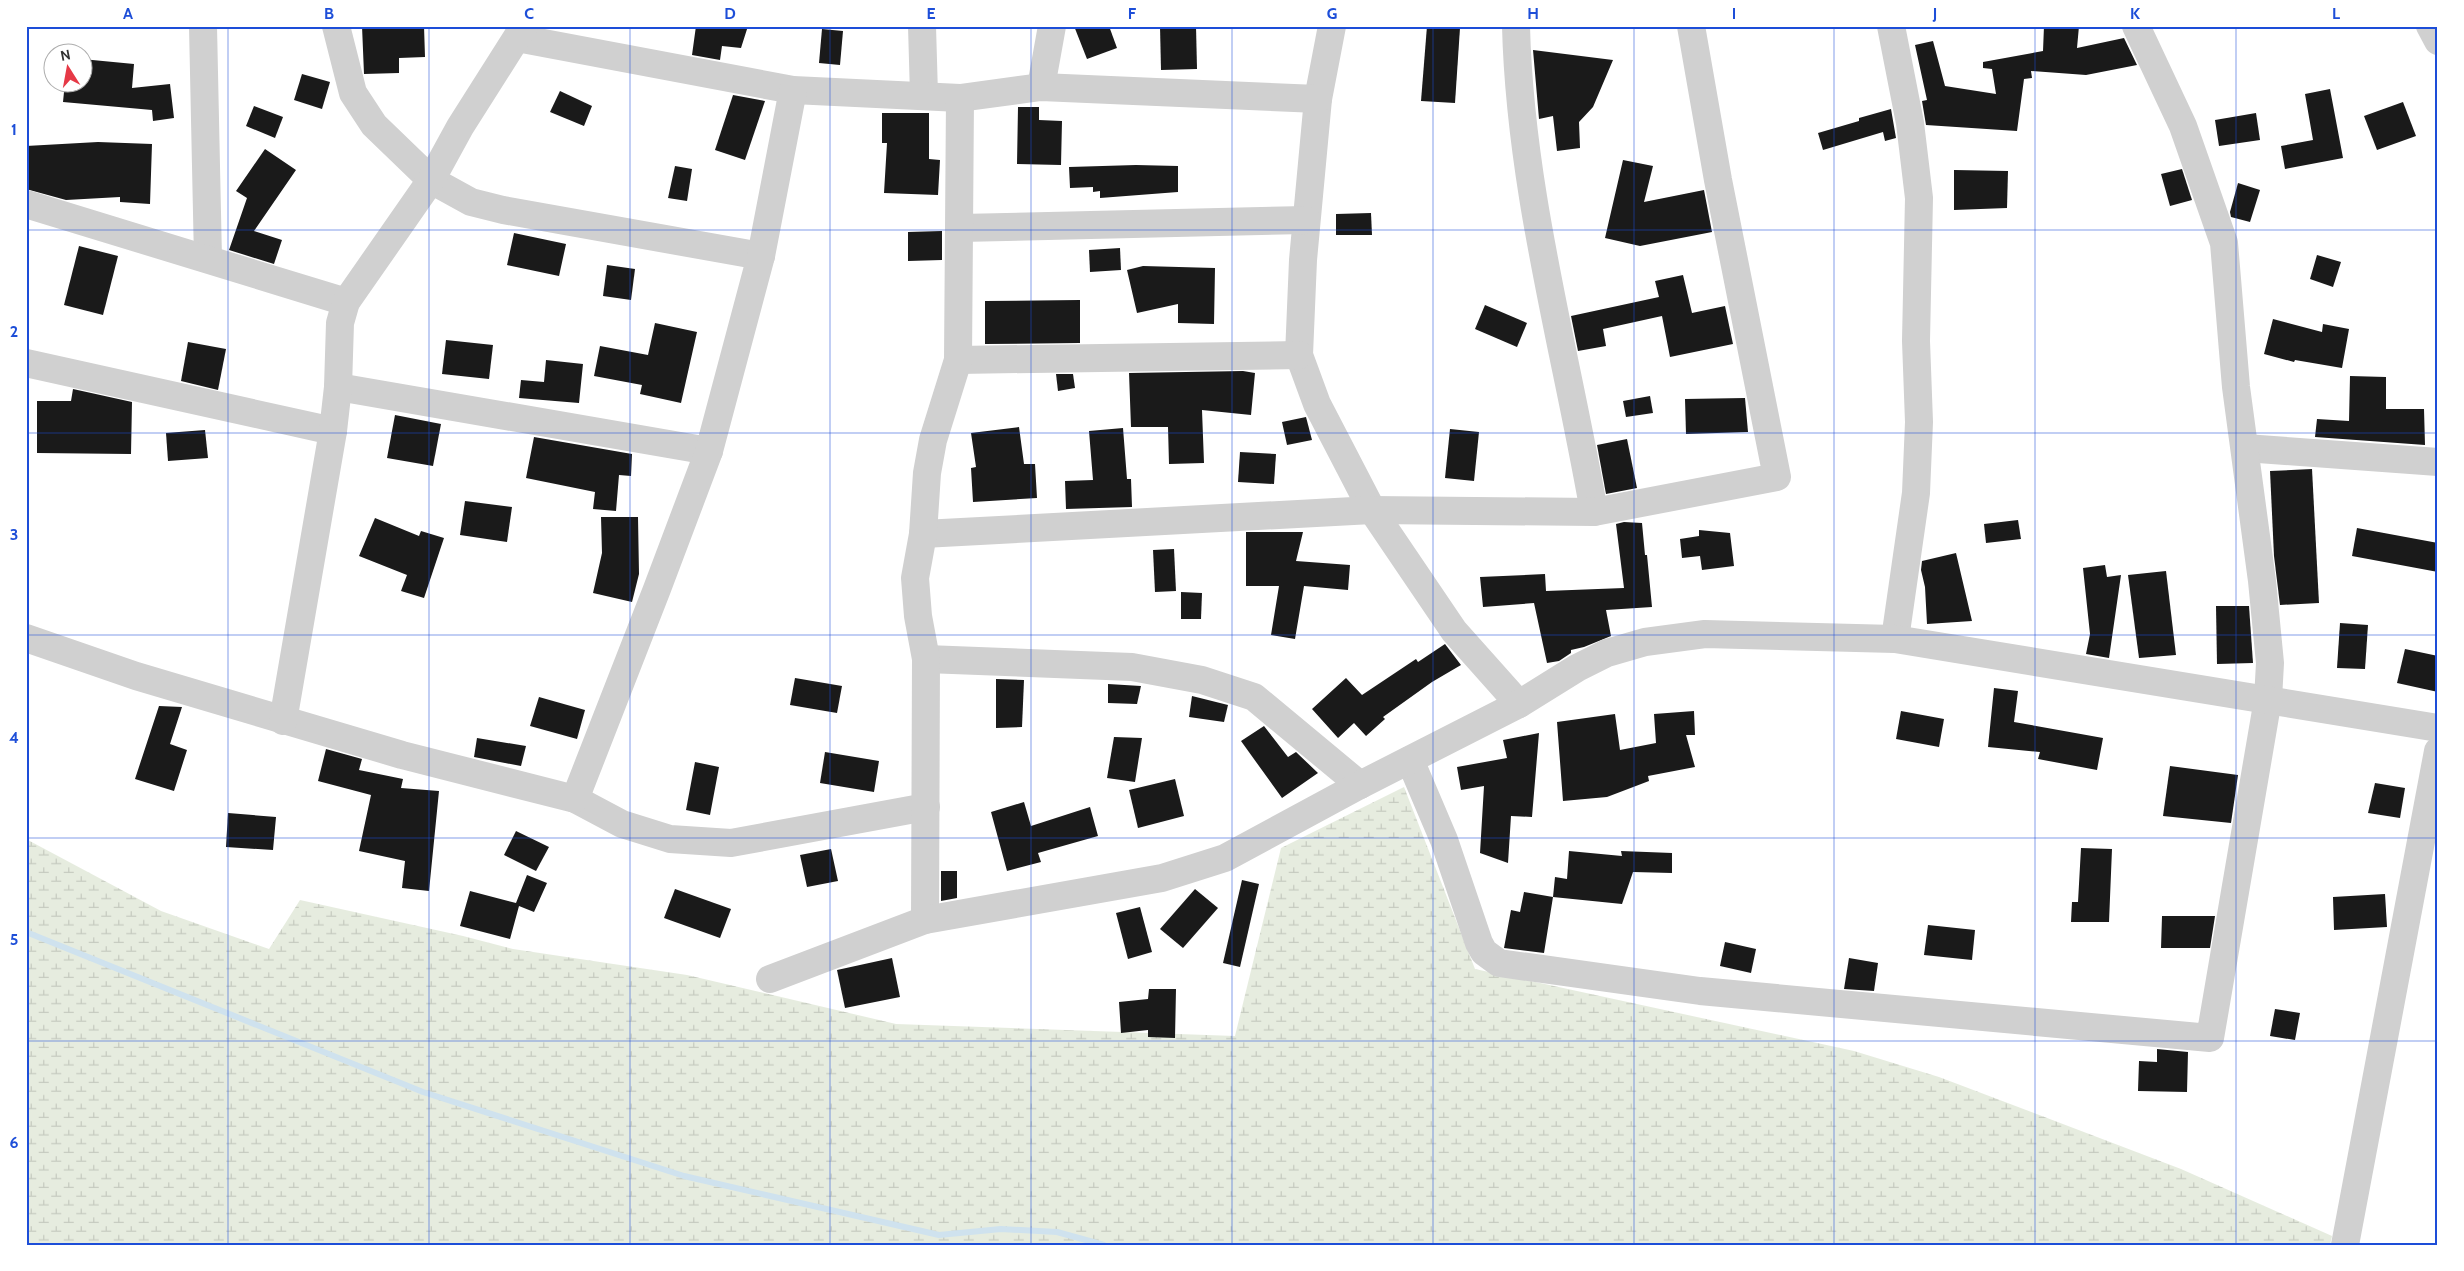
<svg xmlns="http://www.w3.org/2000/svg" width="2464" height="1271" viewBox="0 0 2464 1271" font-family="Cabin,sans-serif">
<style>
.wetland{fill:url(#wetland-marsh)}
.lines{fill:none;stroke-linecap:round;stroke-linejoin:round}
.stream{stroke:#cfe2ee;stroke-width:6}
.building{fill:#1a1a1a}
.minor{stroke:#d0d0d0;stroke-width:28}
.grid{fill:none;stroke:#1d4ed8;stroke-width:1;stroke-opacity:0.55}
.neatline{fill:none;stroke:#1d4ed8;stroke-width:2}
.grid-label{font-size:16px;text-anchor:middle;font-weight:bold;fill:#1d4ed8}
</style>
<defs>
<pattern id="wetland-marsh" width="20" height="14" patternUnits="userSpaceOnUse" patternTransform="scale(1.25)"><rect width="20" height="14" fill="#e6ecdf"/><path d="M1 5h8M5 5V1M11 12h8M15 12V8" fill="none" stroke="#c6cbc0"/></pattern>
</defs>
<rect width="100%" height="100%" fill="#fff"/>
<polygon class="wetland" points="1404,787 1475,969 1854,1051 1939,1077 2181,1169 2332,1236 2330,1245 26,1245 26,839 161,911 269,949 300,900 463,936 513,949 687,975 896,1024 1235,1036 1281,848"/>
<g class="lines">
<polyline class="stream" points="26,932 423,1092 684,1176 939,1235 1001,1229 1057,1232 1104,1245"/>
</g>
<g class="building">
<polygon points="362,26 424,26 425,57 399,58 399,73 364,74"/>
<polygon points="696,26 748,26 741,48 722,46 720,60 692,55"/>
<polygon points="1074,26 1109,26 1117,48 1087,59"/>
<polygon points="1160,26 1196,26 1197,69 1161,70"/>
<polygon points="1427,26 1460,28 1455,103 1421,101"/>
<polygon points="2044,26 2079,26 2077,48 2124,38 2137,65 2086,75 2031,71 2032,78 2024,79 2017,131 1926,125 1922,101 1927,100 1915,45 1933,41 1945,86 1996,94 1992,69 1983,68 1983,62 2043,51"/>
<polygon points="822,29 843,31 840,65 819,63"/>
<polygon points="1533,50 1613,60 1593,107 1579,122 1580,148 1557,151 1553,116 1539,119"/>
<polygon points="82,59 134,64 132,88 170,84 174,118 153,121 152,110 63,102 65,82 82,82"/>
<polygon points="302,74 330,82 322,109 294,100"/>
<polygon points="2330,89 2343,158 2285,169 2281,146 2313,140 2305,94"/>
<polygon points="560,91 592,106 584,126 550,112"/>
<polygon points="733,95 765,101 745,160 715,150"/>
<polygon points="2403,102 2416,136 2377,150 2364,116"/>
<polygon points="254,106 283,117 275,138 246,126"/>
<polygon points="1018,107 1039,107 1039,120 1062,121 1061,165 1017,164"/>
<polygon points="1891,109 1896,138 1885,141 1883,132 1823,150 1818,133 1859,121 1859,118"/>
<polygon points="882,113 929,113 929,159 940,160 938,195 884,193 887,143 882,143"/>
<polygon points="2256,113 2260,140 2219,146 2215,120"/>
<polygon points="98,142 152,144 150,204 120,202 120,197 66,200 26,189 26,146"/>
<polygon points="265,149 296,170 254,231 282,240 274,264 229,250 247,198 236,191"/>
<polygon points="1623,160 1653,166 1644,202 1704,190 1712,232 1640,246 1605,238"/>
<polygon points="1136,165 1178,166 1178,192 1100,198 1100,191 1093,192 1093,187 1070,188 1069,167"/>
<polygon points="675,166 692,169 687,201 668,198"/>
<polygon points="2182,169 2192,200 2170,206 2161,174"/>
<polygon points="1954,170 2008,171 2007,208 1954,210"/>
<polygon points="2238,183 2260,190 2250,222 2231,217 2230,212"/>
<polygon points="1371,213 1372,235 1336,235 1336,214"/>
<polygon points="942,231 942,260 908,261 908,232"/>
<polygon points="514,233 566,244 559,276 507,265"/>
<polygon points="79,246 118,256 103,315 64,305"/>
<polygon points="1120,248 1121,270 1090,272 1089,250"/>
<polygon points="2317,255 2341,262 2333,287 2310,279"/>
<polygon points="607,265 635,269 631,300 603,296"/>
<polygon points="1143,266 1215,268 1214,324 1178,323 1178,304 1137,313 1127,270"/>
<polygon points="1683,275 1692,313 1725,306 1733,344 1670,357 1662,316 1603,329 1606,346 1578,351 1571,316 1659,297 1655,281"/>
<polygon points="1080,300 1080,343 985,344 985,301"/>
<polygon points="1485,305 1527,323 1517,347 1475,329"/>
<polygon points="2273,319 2322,332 2323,324 2349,329 2342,368 2295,360 2294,362 2264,354"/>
<polygon points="655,323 697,332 681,403 640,394 642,385 594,376 600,346 648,355"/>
<polygon points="446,340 493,345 489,379 442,374"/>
<polygon points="188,342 226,349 218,390 181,381"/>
<polygon points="546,360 583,364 579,403 519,398 521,380 544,382"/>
<polygon points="1243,371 1255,373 1251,415 1202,410 1204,463 1169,464 1168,427 1131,427 1129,373"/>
<polygon points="1056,374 1073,374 1075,388 1058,391"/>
<polygon points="2350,376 2386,377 2386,409 2424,409 2425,445 2315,437 2317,419 2349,421"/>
<polygon points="73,389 132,402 131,454 37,453 37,401 71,401"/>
<polygon points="1650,396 1653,413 1626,417 1623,401"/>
<polygon points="1745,398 1748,432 1686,434 1685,399"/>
<polygon points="395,415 441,424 433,466 387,458"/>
<polygon points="1306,417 1312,440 1287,445 1282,422"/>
<polygon points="1019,427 1024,464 1035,464 1037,498 973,502 971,468 976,467 971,433"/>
<polygon points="1123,428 1127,479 1131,479 1132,507 1066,509 1065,481 1093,480 1089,431"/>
<polygon points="1450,429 1479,432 1474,481 1445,478"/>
<polygon points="205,430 208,458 168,461 166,433"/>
<polygon points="534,437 632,454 631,476 619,475 616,511 593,509 595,492 526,478"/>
<polygon points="1627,439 1637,488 1606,494 1597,445"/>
<polygon points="1240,452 1276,454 1274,484 1238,482"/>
<polygon points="2312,469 2319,603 2280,605 2274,556 2270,471"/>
<polygon points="465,501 512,507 507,542 460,535"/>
<polygon points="601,517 638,517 639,574 632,602 593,593 602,553"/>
<polygon points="375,518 419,536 421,531 444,538 424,598 401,591 407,575 359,556"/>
<polygon points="2018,520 2021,539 1986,543 1984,524"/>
<polygon points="1624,522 1642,523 1645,555 1647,555 1652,607 1606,610 1611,636 1584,647 1571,650 1571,653 1559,661 1547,663 1534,603 1483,607 1480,577 1545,574 1546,591 1624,588 1616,524"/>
<polygon points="2357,528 2438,543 2438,572 2352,556"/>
<polygon points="1699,530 1730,533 1734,566 1702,570 1700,556 1682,558 1680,539 1699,536"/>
<polygon points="1246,532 1303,532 1296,561 1350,565 1348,590 1304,586 1295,639 1271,635 1279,586 1246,586"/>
<polygon points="1174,549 1176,591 1155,592 1153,550"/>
<polygon points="1956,553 1972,621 1927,624 1925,587 1921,570 1922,561"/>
<polygon points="2105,565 2107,577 2121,575 2109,658 2086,654 2090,634 2083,568"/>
<polygon points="2166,571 2176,655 2139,658 2128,575"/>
<polygon points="1181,592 1202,593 1201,619 1181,619"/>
<polygon points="2216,606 2249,606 2253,663 2217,664"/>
<polygon points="2340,623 2368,625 2365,669 2337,668"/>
<polygon points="1445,644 1461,665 1432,682 1383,717 1385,719 1366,736 1354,723 1338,738 1312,709 1346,678 1362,695 1416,659 1418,662"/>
<polygon points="2405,649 2438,656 2438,692 2397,683"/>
<polygon points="795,678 842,686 837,713 790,705"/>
<polygon points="996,679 1024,680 1022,727 996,728"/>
<polygon points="1108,684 1141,686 1137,704 1108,703"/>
<polygon points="1994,688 2018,691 2014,722 2103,738 2097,770 2038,759 2040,752 1988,747"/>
<polygon points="1192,696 1228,705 1224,722 1189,717"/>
<polygon points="539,697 585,710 577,739 530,726"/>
<polygon points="159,706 182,707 170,744 187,750 174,791 135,779"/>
<polygon points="1694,711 1695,735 1686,735 1695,767 1648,776 1649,781 1607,797 1563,801 1557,722 1615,714 1620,750 1656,743 1654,714"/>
<polygon points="1901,711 1944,719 1939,747 1896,739"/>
<polygon points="1264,726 1288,757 1296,752 1318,773 1282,798 1241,741"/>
<polygon points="1539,733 1532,817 1511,816 1508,863 1480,853 1484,786 1461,790 1457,767 1507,758 1503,740"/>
<polygon points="1114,737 1142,738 1135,782 1107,778"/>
<polygon points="477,738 526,746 521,766 474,757"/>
<polygon points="326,749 362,759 359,770 403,779 401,788 439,791 429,891 402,888 405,861 359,851 371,795 318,781"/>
<polygon points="825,752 879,761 874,792 820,783"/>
<polygon points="695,762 719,767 710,815 686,810"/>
<polygon points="2170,766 2238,775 2231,823 2163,816"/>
<polygon points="1175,779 1184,816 1138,828 1129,790"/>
<polygon points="2375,783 2405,788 2400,818 2368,813"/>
<polygon points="1024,802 1031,826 1090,807 1098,836 1038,853 1041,862 1007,871 991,812"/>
<polygon points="228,813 276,817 273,850 226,847"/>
<polygon points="516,831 549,847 536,871 504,855"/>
<polygon points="2081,848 2112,849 2109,922 2071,922 2072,902 2078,902"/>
<polygon points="831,849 838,881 807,887 800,855"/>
<polygon points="1569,851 1622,856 1621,851 1672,853 1672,873 1633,872 1622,904 1553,897 1555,877 1567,879"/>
<polygon points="941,871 957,871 957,898 941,901"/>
<polygon points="527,875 547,883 534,912 519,906 510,939 460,926 470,891 516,903"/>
<polygon points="1242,880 1259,884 1240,967 1223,963"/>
<polygon points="675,889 731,909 720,938 664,918"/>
<polygon points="1195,889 1218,908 1183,948 1160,929"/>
<polygon points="1524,892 1553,897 1544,953 1504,948 1511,910 1520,912"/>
<polygon points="2385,894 2387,927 2334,930 2333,897"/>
<polygon points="1140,907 1152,952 1128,959 1116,913"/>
<polygon points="2162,916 2215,916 2210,948 2161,948"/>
<polygon points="1928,925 1975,930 1972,960 1924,955"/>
<polygon points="1725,942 1756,949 1751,973 1720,966"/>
<polygon points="892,958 900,997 845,1008 837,970"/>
<polygon points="1849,958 1878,963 1874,991 1844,989"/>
<polygon points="1149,989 1176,989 1175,1038 1148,1037 1148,1030 1121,1033 1119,1002 1148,999"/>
<polygon points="2275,1009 2300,1013 2295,1040 2270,1036"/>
<polygon points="2157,1049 2188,1052 2187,1092 2138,1091 2139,1061 2157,1062"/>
</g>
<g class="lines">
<g class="minor">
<polyline points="203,26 208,259"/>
<polyline points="336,26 353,93 374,125 431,180 471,202 503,210 761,256"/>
<polyline points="922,26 924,95"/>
<polyline points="1332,26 1318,99 1303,260 1299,355 1317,404 1372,510 1454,631 1519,704"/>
<path d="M 1516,26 C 1520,190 1566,351 1594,512"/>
<polyline points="1891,26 1910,123 1919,198 1916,341 1919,422 1916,493 1895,639"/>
<polyline points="2430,26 2438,41"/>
<polyline points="517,38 793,90 960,98 1041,87 1318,99"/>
<polyline points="1041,87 1052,26"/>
<polyline points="26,204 346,302"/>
<polyline points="960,228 1306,220"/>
<polyline points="958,360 1299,355"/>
<polyline points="26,363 333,431"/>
<polyline points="338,387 709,451"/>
<polyline points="2245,448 2438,462"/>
<polyline points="923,534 1372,510 1594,512 1777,477 1718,180 1691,26"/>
<polyline points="26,638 136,676 402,755 575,799 622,824 670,839 731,843 926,807"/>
<polyline points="926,659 1132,667 1202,680 1254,697 1360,785"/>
<polyline points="283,721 333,431 338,387 340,323 346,302 431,180 460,127 524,26"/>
<polyline points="1410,760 1444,840 1479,943 1484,952 1499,963 1700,991 2210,1038 2268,699 2270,663 2262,581 2236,387 2224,243 2183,126 2136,26"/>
<polyline points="575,799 657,589 709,451 761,256 793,90"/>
<polyline points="925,920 926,659 918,616 915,578 923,534 927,473 933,440 958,360 960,98"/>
<polyline points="770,979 925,920 1162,878 1225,858 1360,785 1519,704 1577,668 1607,653 1645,642 1705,634 1895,639 2438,728"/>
<polyline points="2345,1245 2438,751"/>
</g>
</g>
<path class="grid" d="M 228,26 L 228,1245M 429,26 L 429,1245M 630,26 L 630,1245M 830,26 L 830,1245M 1031,26 L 1031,1245M 1232,26 L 1232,1245M 1433,26 L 1433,1245M 1634,26 L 1634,1245M 1834,26 L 1834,1245M 2035,26 L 2035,1245M 2236,26 L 2236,1245M 26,230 L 2438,230M 26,433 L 2438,433M 26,635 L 2438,635M 26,838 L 2438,838M 26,1041 L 2438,1041"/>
<rect width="2464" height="1271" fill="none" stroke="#ffffff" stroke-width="55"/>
<g transform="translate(68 68) rotate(349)"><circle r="24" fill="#ffffff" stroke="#adadad"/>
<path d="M0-4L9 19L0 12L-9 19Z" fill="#e63946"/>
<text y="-8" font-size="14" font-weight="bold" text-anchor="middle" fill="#333333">N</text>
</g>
<rect x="28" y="28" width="2408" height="1216" class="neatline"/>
<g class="grid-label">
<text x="128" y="19">A</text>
<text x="329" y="19">B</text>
<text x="529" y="19">C</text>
<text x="730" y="19">D</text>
<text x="931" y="19">E</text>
<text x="1132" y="19">F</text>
<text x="1332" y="19">G</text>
<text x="1533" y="19">H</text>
<text x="1734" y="19">I</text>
<text x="1935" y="19">J</text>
<text x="2135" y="19">K</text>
<text x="2336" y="19">L</text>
<text x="14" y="135">1</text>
<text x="14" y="337">2</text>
<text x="14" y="540">3</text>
<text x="14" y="743">4</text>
<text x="14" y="945">5</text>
<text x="14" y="1148">6</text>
</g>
</svg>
